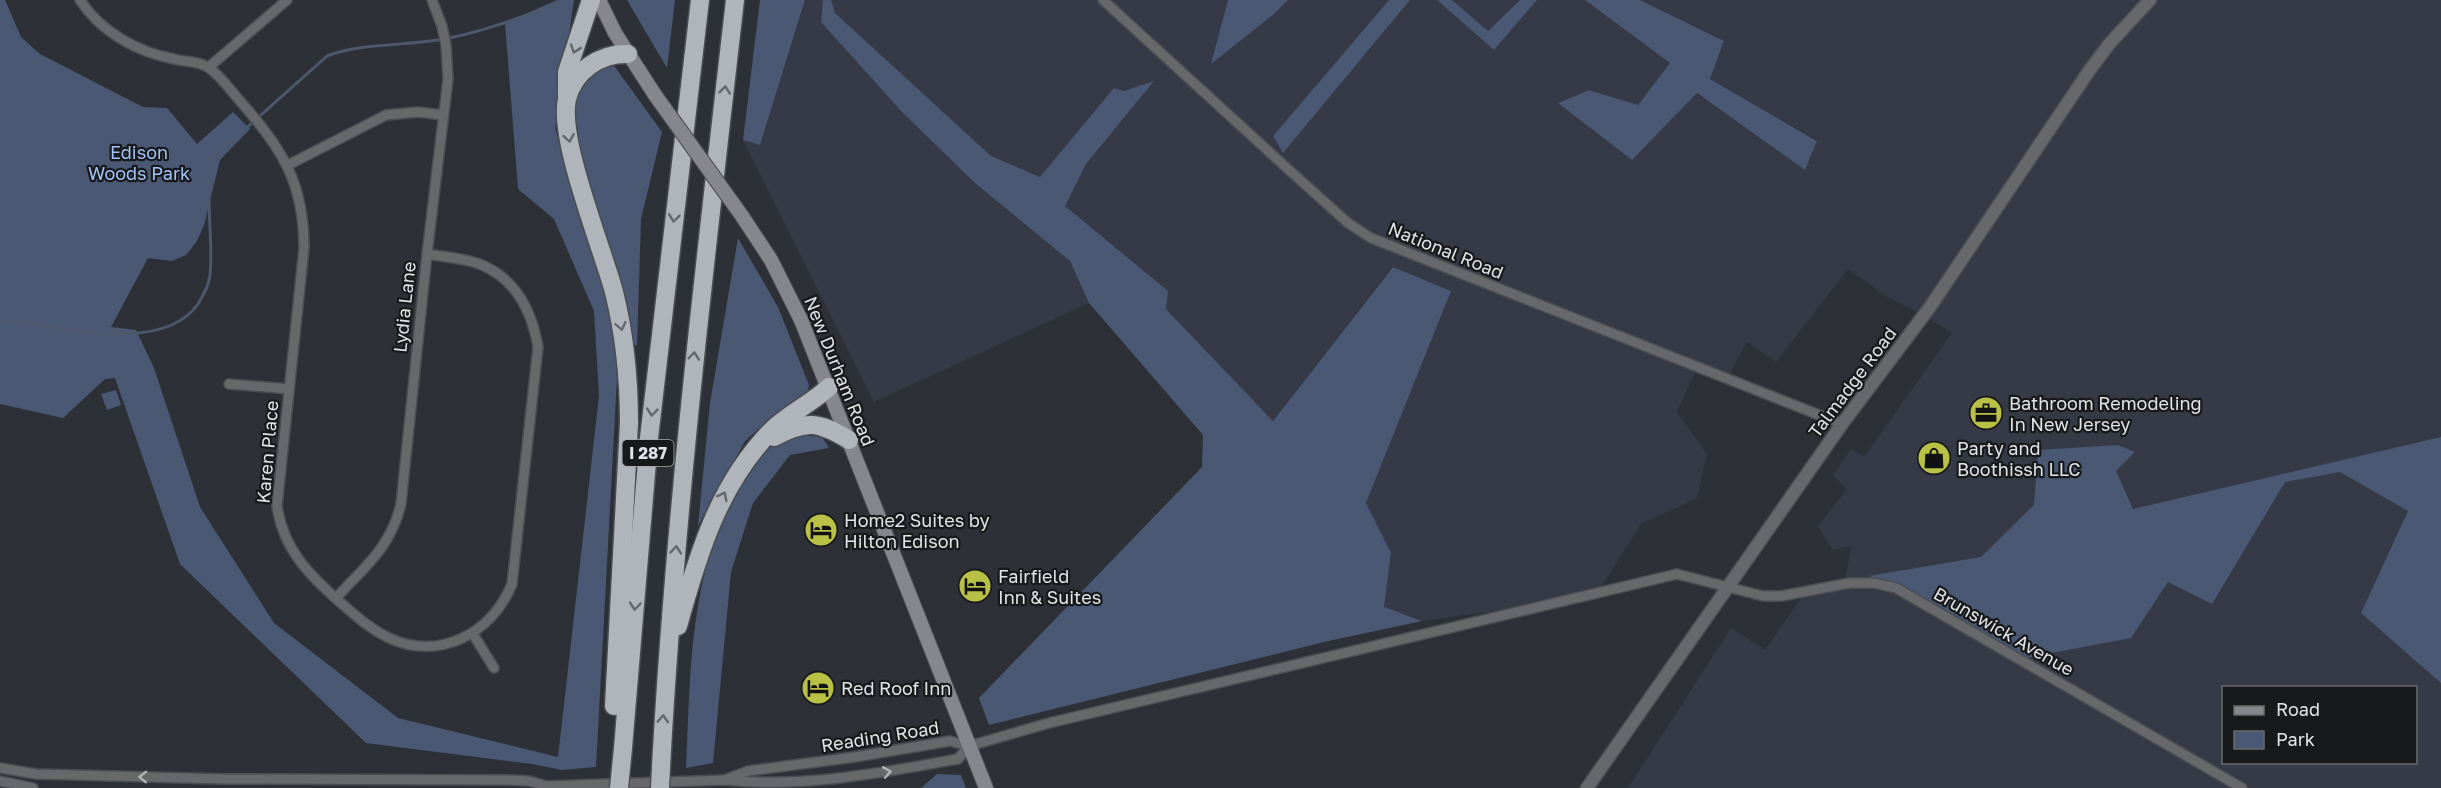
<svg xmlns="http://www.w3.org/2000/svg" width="2441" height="788" viewBox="0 0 2441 788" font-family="'Golos Text',sans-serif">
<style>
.built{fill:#353a46;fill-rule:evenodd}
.green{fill:#4a5873}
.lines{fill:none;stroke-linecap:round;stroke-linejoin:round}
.stream{stroke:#4e586c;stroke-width:3}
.minor-casing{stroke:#4a4e53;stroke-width:12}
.tertiary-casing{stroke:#4a4e53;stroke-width:15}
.secondary-casing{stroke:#4a4e53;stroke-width:16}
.motorway-casing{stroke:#4a4e53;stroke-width:21}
.minor{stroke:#67686c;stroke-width:9}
.tertiary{stroke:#67686c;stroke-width:12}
.secondary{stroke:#85878c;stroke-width:14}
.motorway{stroke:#b0b5bc;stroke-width:18}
.secondary-bridge-casing{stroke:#4a4e53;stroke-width:16;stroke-linecap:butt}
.motorway-bridge-casing{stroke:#4a4e53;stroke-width:21;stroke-linecap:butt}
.secondary-bridge{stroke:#85878c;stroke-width:14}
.motorway-bridge{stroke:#b0b5bc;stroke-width:18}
.oneway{stroke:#64676c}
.oneway2{stroke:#b0b2b6}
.labels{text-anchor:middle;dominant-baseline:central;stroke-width:4.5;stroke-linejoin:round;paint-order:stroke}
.shield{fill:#17191b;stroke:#a4a7aa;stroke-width:1.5}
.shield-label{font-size:16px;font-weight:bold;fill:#e1e4e8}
.park-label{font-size:18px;fill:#a4c1f8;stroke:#17191b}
.street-label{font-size:18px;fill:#e1e4e8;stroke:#17191b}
.poi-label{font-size:18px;fill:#e1e4e8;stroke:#17191b;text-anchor:start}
</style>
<rect width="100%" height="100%" fill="#2d3137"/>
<g class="built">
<path d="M 805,0 L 1228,0 L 1212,63 L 1273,15 L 1288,0 L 1389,0 L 1273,136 L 1283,153 L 1410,0 L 1437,0 L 1494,50 L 1537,0 L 1585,0 L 1670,63 L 1638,105 L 1590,90 L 1558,103 L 1632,159 L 1696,93 L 1805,169 L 1817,140 L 1710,79 L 1724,41 L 1640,0 L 2441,0 L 2441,788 L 1628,788 L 1731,628 L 1765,650 L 1808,588 L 1845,582 L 1851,546 L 1833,550 L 1818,526 L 1847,489 L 1833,475 L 1851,449 L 1864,457 L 1952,333 L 1921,314 L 1884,295 L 1848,269 L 1776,362 L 1747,342 L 1725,382 L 1696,370 L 1677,412 L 1707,454 L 1697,498 L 1641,524 L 1595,597 L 1422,621 L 1383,607 L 1391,553 L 1366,503 L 1451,291 L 1392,267 L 1273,421 L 1166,309 L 1089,303 L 874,402 L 743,140 L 760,145 ZM 2224,688 L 2416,688 L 2416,762 L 2224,762 Z"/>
<polygon points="1452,0 1520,0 1488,31"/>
</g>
<g class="green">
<polygon points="0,0 5,0 21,37 40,54 143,107 167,108 197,144 233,112 250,129 220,160 204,225 197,241 186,255 172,261 148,258 111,327 136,330 154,368 200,507 274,623 398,718 558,757 599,396 594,311 554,219 518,189 505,23 557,0 574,0 555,128 608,295 615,340 617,378 596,767 562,770 532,764 366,743 180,564 115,378 105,379 63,418 0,404"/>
<polygon points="627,0 675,0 667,68"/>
<polygon points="760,0 805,0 760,145 743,140"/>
<polygon points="823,0 831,0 835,13 991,156 1040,177 1114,88 1124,91 1154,81 1086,164 1065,206 1168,291 1166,309 1273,421 1393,267 1451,291 1366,503 1391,553 1384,607 1422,621 1324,642 989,725 979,698 1202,467 1203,435 1089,303 1070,261 975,183 902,112 821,22"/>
<polygon points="1228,0 1288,0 1273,15 1211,64"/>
<polygon points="1389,0 1410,0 1283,153 1273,136"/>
<polygon points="1437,0 1452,0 1488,31 1520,0 1537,0 1494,50"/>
<polygon points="1585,0 1640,0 1724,41 1710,79 1817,141 1805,170 1697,93 1632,160 1558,103 1589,90 1638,105 1670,63"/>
<polygon points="612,63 662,132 641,219 637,345 631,345 574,137 575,97 594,73"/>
<polygon points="738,238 778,307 809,385 807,396 772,417 745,441 698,526 710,403"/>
<polygon points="116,390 121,405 107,410 101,394"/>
<path d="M 799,435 L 822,437 L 829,448 L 790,455 L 753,503 L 731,572 L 713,763 L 686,768 C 691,669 688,556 750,473 C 756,465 762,453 769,447 C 776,441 790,438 799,435 Z"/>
<polygon points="2441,437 2441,683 2361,613 2408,511 2340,472 2285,482 2212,604 2168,582 2131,638 2026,658 1869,576 1981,557 2034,505 2038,450 2118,445 2135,452 2116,471 2133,509"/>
<polygon points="937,774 961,775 966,788 921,788"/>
</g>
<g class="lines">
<path class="stream" d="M 0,320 C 53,324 161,357 198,304 C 203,296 209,286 210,275 C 214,236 203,196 214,157 L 327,56 C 363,43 400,46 438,40 C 481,33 521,17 562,2"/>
<g class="minor-casing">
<g id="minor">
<path d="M 80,0 C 101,32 137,52 174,59 C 185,62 200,61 209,68 C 221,76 231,91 240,101 C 282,148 304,183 304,248 L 277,506 C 283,549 309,575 341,603 C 356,616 370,629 389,638 C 439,661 492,634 512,584 L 538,347 C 532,312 517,280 482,265 C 466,258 444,257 427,254"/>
<polyline points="1103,0 1289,170 1348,223 1371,238 1842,424"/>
<polyline points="209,67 287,0"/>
<polyline points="288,165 386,115 418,112 443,115"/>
<polyline points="229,384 289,389"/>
<path d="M 336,598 C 365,566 390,549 401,504 L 427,254 L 448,79 L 446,45 L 442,26 L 432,0"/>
<polyline points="473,634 494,668"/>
<polyline points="969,746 1049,723 1677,574 1763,596 1781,596 1850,583 1874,583 1896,588 2242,788"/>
<path d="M 0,768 L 36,774 L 224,779 L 509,780 L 529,781 L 547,786 L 725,780 C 803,788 881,773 958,759 L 969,746"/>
<polyline points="727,779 748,771 855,757 950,741 969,746"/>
<polyline points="0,781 33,788"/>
</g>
</g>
<g class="tertiary-casing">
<polyline id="tertiary" points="1587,788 1842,424 1930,307 2089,71 2110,43 2150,0"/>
</g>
<g class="secondary-casing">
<g id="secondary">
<polyline points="599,0 615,33 655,95"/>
<polyline points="742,216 771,260 801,320 986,788"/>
</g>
</g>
<g class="motorway-casing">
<g id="motorway">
<polyline points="567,96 567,72 591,0"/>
<path d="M 774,437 C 806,420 818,421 849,440"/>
<path d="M 678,626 C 698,554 719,483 773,429 C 790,413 812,403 829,387"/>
<path d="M 614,706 L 629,423 C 629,378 625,336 614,292 C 602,247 558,140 567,99 C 574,71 600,53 628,54"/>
<polyline points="623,748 649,438 700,0"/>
<path d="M 661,767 C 675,510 706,255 735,0"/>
</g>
</g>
<use href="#minor" class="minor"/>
<use href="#tertiary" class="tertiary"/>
<use href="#secondary" class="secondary"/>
<use href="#motorway" class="motorway"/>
<g class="secondary-bridge-casing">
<polyline id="secondary-bridge" points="655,95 742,216"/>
</g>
<g class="motorway-bridge-casing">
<g id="motorway-bridge">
<polyline points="619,788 623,748"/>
<polyline points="660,788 661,767"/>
</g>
</g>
<use href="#secondary-bridge" class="secondary-bridge"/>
<use href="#motorway-bridge" class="motorway-bridge"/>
</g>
<defs><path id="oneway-chevron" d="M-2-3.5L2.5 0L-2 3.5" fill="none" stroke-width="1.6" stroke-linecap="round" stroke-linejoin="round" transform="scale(1.5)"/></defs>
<g class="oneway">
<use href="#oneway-chevron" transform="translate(575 49) rotate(109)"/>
<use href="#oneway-chevron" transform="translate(725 90) rotate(-84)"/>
<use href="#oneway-chevron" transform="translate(569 138) rotate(80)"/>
<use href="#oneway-chevron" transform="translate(674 218) rotate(97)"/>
<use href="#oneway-chevron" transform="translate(621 326) rotate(78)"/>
<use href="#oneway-chevron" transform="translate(694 356) rotate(-84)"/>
<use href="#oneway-chevron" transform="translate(652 412) rotate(96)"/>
<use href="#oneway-chevron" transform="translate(723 496) rotate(-63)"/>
<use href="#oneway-chevron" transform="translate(676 550) rotate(-85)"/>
<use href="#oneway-chevron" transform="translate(635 606) rotate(95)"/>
<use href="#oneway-chevron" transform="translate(663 719) rotate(-87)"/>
</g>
<g class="oneway2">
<use href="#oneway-chevron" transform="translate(887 772) rotate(-10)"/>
<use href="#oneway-chevron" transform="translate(143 777) rotate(-179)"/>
</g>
<defs>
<g id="office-disc" transform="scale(1.725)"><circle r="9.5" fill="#b9c046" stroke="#17191b"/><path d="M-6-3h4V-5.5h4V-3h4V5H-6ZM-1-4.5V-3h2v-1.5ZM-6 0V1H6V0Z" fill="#111"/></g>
<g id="shop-disc" transform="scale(1.725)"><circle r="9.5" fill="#b9c046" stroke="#17191b"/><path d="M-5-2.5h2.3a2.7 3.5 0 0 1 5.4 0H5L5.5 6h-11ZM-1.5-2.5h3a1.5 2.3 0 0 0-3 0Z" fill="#111"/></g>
<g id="hotel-disc" transform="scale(1.725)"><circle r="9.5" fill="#b9c046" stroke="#17191b"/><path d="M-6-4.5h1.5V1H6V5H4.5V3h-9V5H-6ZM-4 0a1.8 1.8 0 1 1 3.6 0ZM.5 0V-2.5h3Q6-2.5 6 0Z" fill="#111"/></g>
</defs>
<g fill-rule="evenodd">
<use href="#office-disc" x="1986" y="413"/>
<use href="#shop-disc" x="1934" y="458"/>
<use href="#hotel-disc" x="821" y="530"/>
<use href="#hotel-disc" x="975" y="586"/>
<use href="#hotel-disc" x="818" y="688"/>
</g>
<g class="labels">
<rect class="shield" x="622.5" y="440" width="51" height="26" rx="4.5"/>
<g class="shield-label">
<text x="648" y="453">I 287</text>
</g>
<g class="park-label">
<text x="139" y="152">Edison<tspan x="139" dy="21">Woods Park</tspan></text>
</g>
<g class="street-label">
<text transform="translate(1446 250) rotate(22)">National Road</text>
<text transform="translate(404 307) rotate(-84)">Lydia Lane</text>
<text transform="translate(840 371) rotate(68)">New Durham Road</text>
<text transform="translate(1852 382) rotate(-53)">Talmadge Road</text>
<text transform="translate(267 452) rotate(-85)">Karen Place</text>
<text transform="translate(2004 631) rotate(30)">Brunswick Avenue</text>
<text transform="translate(880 736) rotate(-9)">Reading Road</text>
</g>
<g class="poi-label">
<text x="2009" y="403">Bathroom Remodeling<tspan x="2009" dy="21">In New Jersey</tspan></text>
<text x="1957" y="448">Party and<tspan x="1957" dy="21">Boothissh LLC</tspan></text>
<text x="844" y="520">Home2 Suites by<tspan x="844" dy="21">Hilton Edison</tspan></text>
<text x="998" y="576">Fairfield<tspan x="998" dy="21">Inn &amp; Suites</tspan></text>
<text x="841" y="688">Red Roof Inn</text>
</g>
</g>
<rect x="2222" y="686" width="195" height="78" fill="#17191b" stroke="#686a6d" stroke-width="1.5"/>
<rect x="2234" y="706" width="30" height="9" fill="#85878c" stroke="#686a6d" stroke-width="1.5"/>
<text x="2276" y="716" font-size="18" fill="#e1e4e8">Road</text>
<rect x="2234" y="731" width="30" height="18" fill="#4a5873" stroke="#686a6d" stroke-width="1.5"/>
<text x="2276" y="746" font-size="18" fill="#e1e4e8">Park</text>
</svg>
